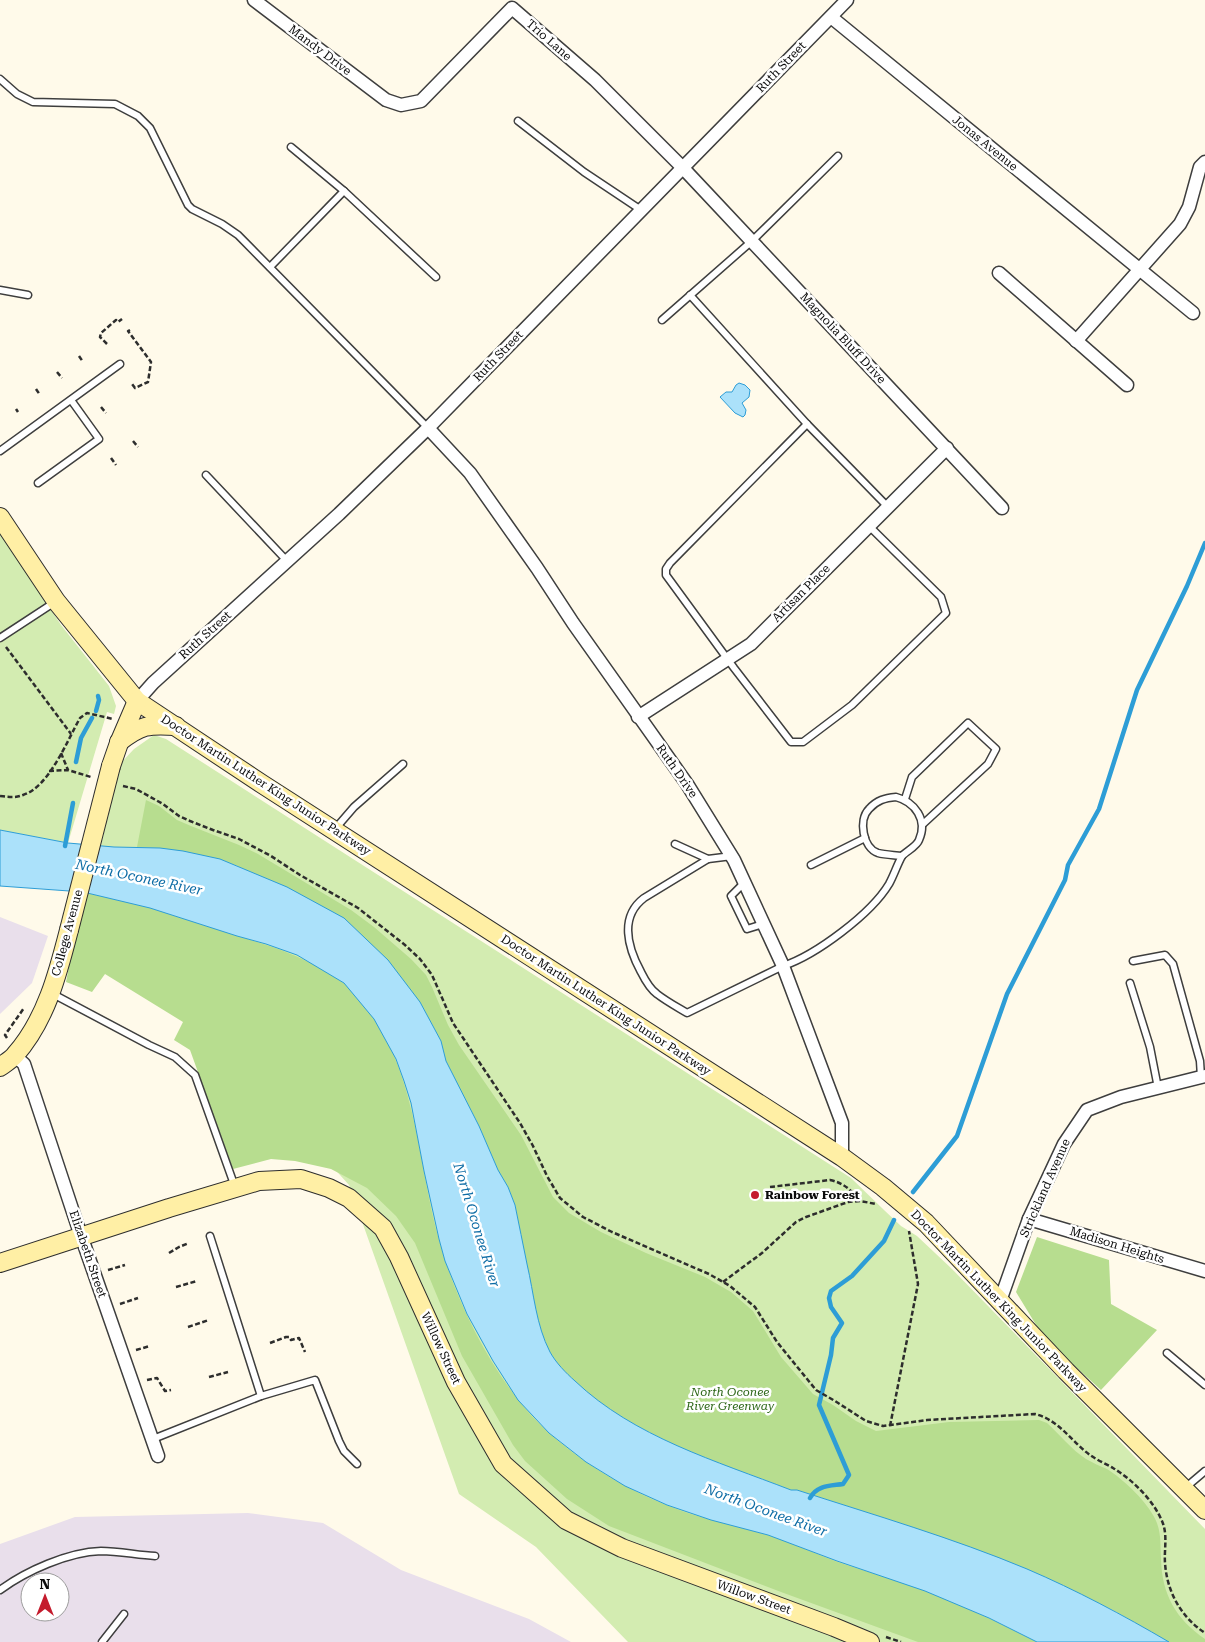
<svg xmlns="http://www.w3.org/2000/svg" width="1205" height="1642" viewBox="0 0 1205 1642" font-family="'Roboto Serif',serif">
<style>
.industrial{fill:#e9dfeb;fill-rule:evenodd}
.green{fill:#d3ecb1}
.forest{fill:#b7dd8f}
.water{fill:#abe1fa;stroke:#2d9dd6}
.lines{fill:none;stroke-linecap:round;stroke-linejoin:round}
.stream{stroke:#2d9dd6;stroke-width:4.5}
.lane-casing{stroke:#3e3e3e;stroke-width:9}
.street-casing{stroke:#3e3e3e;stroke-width:15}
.secondary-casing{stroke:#2d2d2d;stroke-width:20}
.path{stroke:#2d2d2d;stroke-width:2.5;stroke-dasharray:5 2.5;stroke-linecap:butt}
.lane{stroke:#fff;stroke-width:6}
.street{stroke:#fff;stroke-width:12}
.secondary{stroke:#ffefa5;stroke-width:18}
.secondary-bridge-casing{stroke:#2d2d2d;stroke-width:20;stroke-linecap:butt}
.secondary-bridge{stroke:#ffefa5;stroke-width:18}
.poi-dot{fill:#c41b2d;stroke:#fff;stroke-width:2}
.labels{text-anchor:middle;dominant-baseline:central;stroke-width:5;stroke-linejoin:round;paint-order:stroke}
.street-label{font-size:12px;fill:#0b0b0b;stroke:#fff}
.poi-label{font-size:12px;font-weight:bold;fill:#0b0b0b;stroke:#fff;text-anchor:start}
.park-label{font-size:12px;font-style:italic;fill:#2d6718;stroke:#fff}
.water-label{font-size:14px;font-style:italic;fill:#0d6ca5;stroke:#fff}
</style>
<rect width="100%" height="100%" fill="#fffaea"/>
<g class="industrial">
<polygon points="0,917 48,936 32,983 0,1014"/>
<path d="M 248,1513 L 323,1523 L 401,1570 L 529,1619 L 571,1642 L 0,1642 L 0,1544 L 75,1517 ZM 30,1582 L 60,1582 L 60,1612 L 30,1612 Z"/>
</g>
<g class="green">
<polygon points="0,532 61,625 109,686 116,706 114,714 107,712 68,843 0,830"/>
<polygon points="154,735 166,739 851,1178 884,1210 901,1226 917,1236 952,1269 1205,1529 1205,1642 628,1642 536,1547 459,1494 349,1185 198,1017 76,957 119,765 134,749"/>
</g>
<g class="forest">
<path d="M 146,800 L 159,806 L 177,820 L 191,826 L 239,845 L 258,854 L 351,910 L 374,927 L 411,959 L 426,975 L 432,987 L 448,1025 L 459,1045 L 521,1135 L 553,1197 L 569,1213 L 601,1232 L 646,1253 L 705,1277 L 731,1292 L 753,1311 L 781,1357 L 813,1394 L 833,1405 L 856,1421 L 876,1431 L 949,1422 L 1039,1420 L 1047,1423 C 1059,1434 1072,1450 1086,1459 C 1093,1463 1100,1466 1107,1469 C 1123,1479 1144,1499 1153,1515 C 1162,1530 1160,1543 1161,1559 C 1162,1595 1176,1619 1205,1639 L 1205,1642 L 1169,1642 L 1113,1610 L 1029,1570 L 891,1520 L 797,1490 L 791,1490 C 716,1461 634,1437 575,1381 C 566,1373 556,1363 550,1352 C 540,1332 536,1309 531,1287 C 526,1260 520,1232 515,1205 L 508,1187 L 498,1170 L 479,1126 L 446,1061 L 441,1041 L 420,1002 L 238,866 C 205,854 172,849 137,847 Z"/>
<path d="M 86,893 C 108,898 129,902 150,908 C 180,917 209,927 238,936 C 270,946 294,953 324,970 C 331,975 339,979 346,985 C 417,1051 415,1154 439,1240 C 457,1306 498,1387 549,1433 C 590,1469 639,1497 691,1514 C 716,1522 742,1527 768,1535 C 791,1542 813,1553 835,1561 C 864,1571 894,1579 923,1590 C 962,1605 1000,1623 1037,1642 L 918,1642 L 781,1592 L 609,1526 L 567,1499 L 525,1461 L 513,1445 L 462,1356 L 415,1243 L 396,1216 L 367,1188 L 331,1169 L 295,1161 L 271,1159 L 233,1169 L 190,1050 L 174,1040 L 183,1022 L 105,974 L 92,992 L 66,982 L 71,956 Z"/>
<polygon points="1037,1237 1109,1260 1111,1304 1157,1330 1101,1390 1044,1338 1016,1292"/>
</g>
<g class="water">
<polygon points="739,383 745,385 750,390 749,397 742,403 746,410 745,415 743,417 735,413 720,397 726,392 732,392 736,385"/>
<path d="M 0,830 L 68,843 L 114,847 L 160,848 L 183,851 L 220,859 L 287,887 L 344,918 L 388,960 L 420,1002 L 441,1041 L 446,1061 L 479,1126 L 498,1170 L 508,1187 L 515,1205 C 519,1225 523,1244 527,1264 C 534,1294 536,1325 550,1352 C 556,1363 566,1373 575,1381 C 634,1437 716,1461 791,1490 L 797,1490 C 874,1515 953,1538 1027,1569 C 1076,1590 1123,1615 1169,1642 L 1037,1642 L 989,1618 L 925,1591 L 837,1561 L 768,1535 L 711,1520 L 667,1505 L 625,1486 L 586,1462 L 549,1433 L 518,1400 L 493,1361 L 467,1314 L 445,1261 L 439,1239 L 424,1171 L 411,1103 L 404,1081 L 396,1059 L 374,1019 L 344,983 L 297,955 L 266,944 L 237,936 L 150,908 L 83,892 L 0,886 Z"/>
</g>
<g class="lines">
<g class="stream">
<polyline points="96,711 99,700 98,696"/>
<polyline points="76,762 81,738 92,718"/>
<polyline points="65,846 73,803"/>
<polyline points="913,1192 957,1136 1007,994 1065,880 1068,865 1099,809 1137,690 1187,586 1205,543"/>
<path d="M 810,1498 C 817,1485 830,1486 843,1484 L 849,1475 L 819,1405 L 831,1355 L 833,1338 L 842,1323 L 831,1307 L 829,1298 L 831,1291 L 852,1276 L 884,1241 L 894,1220"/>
</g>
<g class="lane-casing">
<g id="lane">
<polyline points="0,79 17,94 33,102 115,104 138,116 150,128 188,205 192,209 222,224 238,235 428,428"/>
<polyline points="518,121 584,172 641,210"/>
<polyline points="291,147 344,191"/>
<polyline points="270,267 344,191 436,277"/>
<polyline points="0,290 28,295"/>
<polyline points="690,295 807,424 888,507"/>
<polyline points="662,320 752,241 838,156"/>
<polyline points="807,424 670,563 666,569 666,575 734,668 791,742 803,742 852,705 946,613 941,597 869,526"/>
<polyline points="0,451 120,364"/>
<polyline points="206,475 288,562"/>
<polyline points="38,483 99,439 71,400"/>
<polyline points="0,638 55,602"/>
<path d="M 896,797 C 915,802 928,820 919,840 C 917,846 907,851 902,856 C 895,855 885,855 878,853 C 863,848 858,820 869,809 C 877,800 885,798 896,797 Z"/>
<polyline points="905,799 912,777 968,723 996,749 988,764 923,824"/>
<polyline points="335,829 354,807 403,764"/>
<polyline points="675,844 708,859"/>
<path d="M 732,856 L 708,859 L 644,898 C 619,917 628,948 641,972 C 645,980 650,989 657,994 C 666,1001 677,1007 687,1013 L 783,966 C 816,955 871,914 889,884 C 894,875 897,865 902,856"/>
<polyline points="811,865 865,838"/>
<polyline points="744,883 731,896 747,929 763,924"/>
<polyline points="1133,961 1165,955 1173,964 1200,1061 1201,1077"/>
<polyline points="1130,983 1150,1047 1158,1088"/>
<polyline points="51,993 149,1045 175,1057 195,1075 235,1187"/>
<polyline points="210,1236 261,1396"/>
<polyline points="1167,1353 1205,1385"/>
<polyline points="153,1439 261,1396 315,1380 339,1441 344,1451 357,1464"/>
<polyline points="1185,1488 1205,1471"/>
<path d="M 0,1590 C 26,1571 68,1552 101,1551 C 119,1551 137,1555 155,1556"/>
<polyline points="102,1642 124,1614"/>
</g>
</g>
<g class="street-casing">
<g id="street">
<polyline points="254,0 386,100 401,105 421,101 512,8 595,80 683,168 1002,508"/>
<polyline points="831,17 1193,313"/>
<polyline points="999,273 1127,385"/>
<polyline points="1076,341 1180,224 1189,207 1200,167 1205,162"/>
<polyline points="428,428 470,473 537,568 573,623 687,784 734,860 783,966 842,1123 842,1157"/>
<polyline points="137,701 153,683 339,514 428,428 847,0"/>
<polyline points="638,717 751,644 947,448"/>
<polyline points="15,1056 24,1064 77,1224 158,1456"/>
<polyline points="1029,1219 1205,1271"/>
<polyline points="1000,1301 1029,1219 1064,1144 1087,1110 1121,1097 1205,1076"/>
</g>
</g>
<g class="secondary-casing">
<g id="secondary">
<polyline points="0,517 56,601 137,701 262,784 842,1157 883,1187 926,1223 1066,1371 1205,1510"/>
<path d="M 119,742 C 141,725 148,724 176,726"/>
<polyline points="111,766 119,743 137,701"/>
<path d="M 0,1067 C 5,1063 11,1060 15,1055 C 46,1020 58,973 69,930"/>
<polyline points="0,1263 169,1208 259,1181 301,1179 329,1188 349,1198 383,1228 399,1257 456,1382 503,1464 566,1520 622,1548 834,1627 870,1642"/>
</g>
</g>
<g class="path">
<polyline points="130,330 128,331 151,362 148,382 135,388 132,384"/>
<polyline points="107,344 100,337 101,333 116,320 118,322 122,319"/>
<polyline points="79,356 83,362"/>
<polyline points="57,372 62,378"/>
<polyline points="36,389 40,395"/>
<polyline points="101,407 106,413"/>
<polyline points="16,409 18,412"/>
<polyline points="133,441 138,447"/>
<polyline points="111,458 116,465"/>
<polyline points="6,647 71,734"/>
<polyline points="61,753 68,770"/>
<polyline points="49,771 68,770 91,777"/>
<path d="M 123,786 L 136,789 L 163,804 L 179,816 L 190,821 L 213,830 L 239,839 L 271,856 L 300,875 L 358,908 L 405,945 L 420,959 L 432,975 L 453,1023 L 520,1123 L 533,1146 L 547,1176 L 560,1198 L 583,1217 L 612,1232 L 709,1274 L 730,1286 L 755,1307 L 777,1342 L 816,1390 L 835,1401 L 866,1421 L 883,1426 L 927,1420 L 1035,1414 C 1059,1420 1072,1442 1090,1455 C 1097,1460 1106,1464 1113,1468 C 1133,1480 1153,1500 1162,1521 C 1168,1535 1164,1549 1165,1563 C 1167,1592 1181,1617 1205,1633"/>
<path d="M 0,796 C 8,797 16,798 23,795 C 49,787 67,741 80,718 L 87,713 L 113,719"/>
<polyline points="7,1038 5,1035 24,1008"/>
<path d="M 770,1187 L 830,1180 C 844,1183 851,1190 860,1201"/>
<polyline points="169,1253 179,1247 189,1243"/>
<polyline points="108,1270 125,1265"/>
<polyline points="723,1282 762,1253 796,1222 806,1217 848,1202 860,1201 876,1204"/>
<polyline points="176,1287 197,1281"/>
<polyline points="120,1304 138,1298"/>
<polyline points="188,1327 209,1320"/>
<polyline points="270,1343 286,1337 289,1337 291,1340 299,1338 305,1352"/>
<polyline points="136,1350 150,1346"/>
<polyline points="209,1377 228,1372"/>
<polyline points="147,1380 157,1378 165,1391 171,1390"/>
<polyline points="890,1426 918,1284 909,1231"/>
<polyline points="886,1637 901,1642"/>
</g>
<use href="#lane" class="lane"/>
<use href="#street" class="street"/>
<use href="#secondary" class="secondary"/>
<g class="secondary-bridge-casing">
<polyline id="secondary-bridge" points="69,930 111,766"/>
</g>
<use href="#secondary-bridge" class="secondary-bridge"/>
</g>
<circle class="poi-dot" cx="755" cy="1195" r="5"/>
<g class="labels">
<g class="street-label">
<text transform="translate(549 40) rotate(41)">Trio Lane</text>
<text transform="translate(320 50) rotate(37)">Mandy Drive</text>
<text transform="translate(781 67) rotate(-46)">Ruth Street</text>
<text transform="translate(985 143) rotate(39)">Jonas Avenue</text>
<text transform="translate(843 338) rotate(47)">Magnolia Bluff Drive</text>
<text transform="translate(498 356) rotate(-46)">Ruth Street</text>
<text transform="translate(801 593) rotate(-45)">Artisan Place</text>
<text transform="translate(205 635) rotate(-42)">Ruth Street</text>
<text transform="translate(677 771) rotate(55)">Ruth Drive</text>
<text transform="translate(266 785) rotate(33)">Doctor Martin Luther King Junior Parkway</text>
<text transform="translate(67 933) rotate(-75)">College Avenue</text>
<text transform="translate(606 1005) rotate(33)">Doctor Martin Luther King Junior Parkway</text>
<text transform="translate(1045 1188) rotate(-66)">Strickland Avenue</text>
<text transform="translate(1117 1245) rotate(17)">Madison Heights</text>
<text transform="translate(88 1254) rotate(71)">Elizabeth Street</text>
<text transform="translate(999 1301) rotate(46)">Doctor Martin Luther King Junior Parkway</text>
<text transform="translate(441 1348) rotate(65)">Willow Street</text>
<text transform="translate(754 1597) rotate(20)">Willow Street</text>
</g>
<g class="poi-label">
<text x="765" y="1195">Rainbow Forest</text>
</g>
<g class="park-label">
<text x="730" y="1392">North Oconee<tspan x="730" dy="14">River Greenway</tspan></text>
</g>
<g class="water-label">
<text transform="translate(139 877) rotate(12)">North Oconee River</text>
<text transform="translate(477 1225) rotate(73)">North Oconee River</text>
<text transform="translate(766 1510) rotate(20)">North Oconee River</text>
</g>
</g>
<g transform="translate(45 1597)"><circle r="24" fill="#ffffff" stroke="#9d9d9d"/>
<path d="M0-4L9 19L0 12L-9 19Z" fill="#c41b2d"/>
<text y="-8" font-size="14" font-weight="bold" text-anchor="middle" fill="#0b0b0b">N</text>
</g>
</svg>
